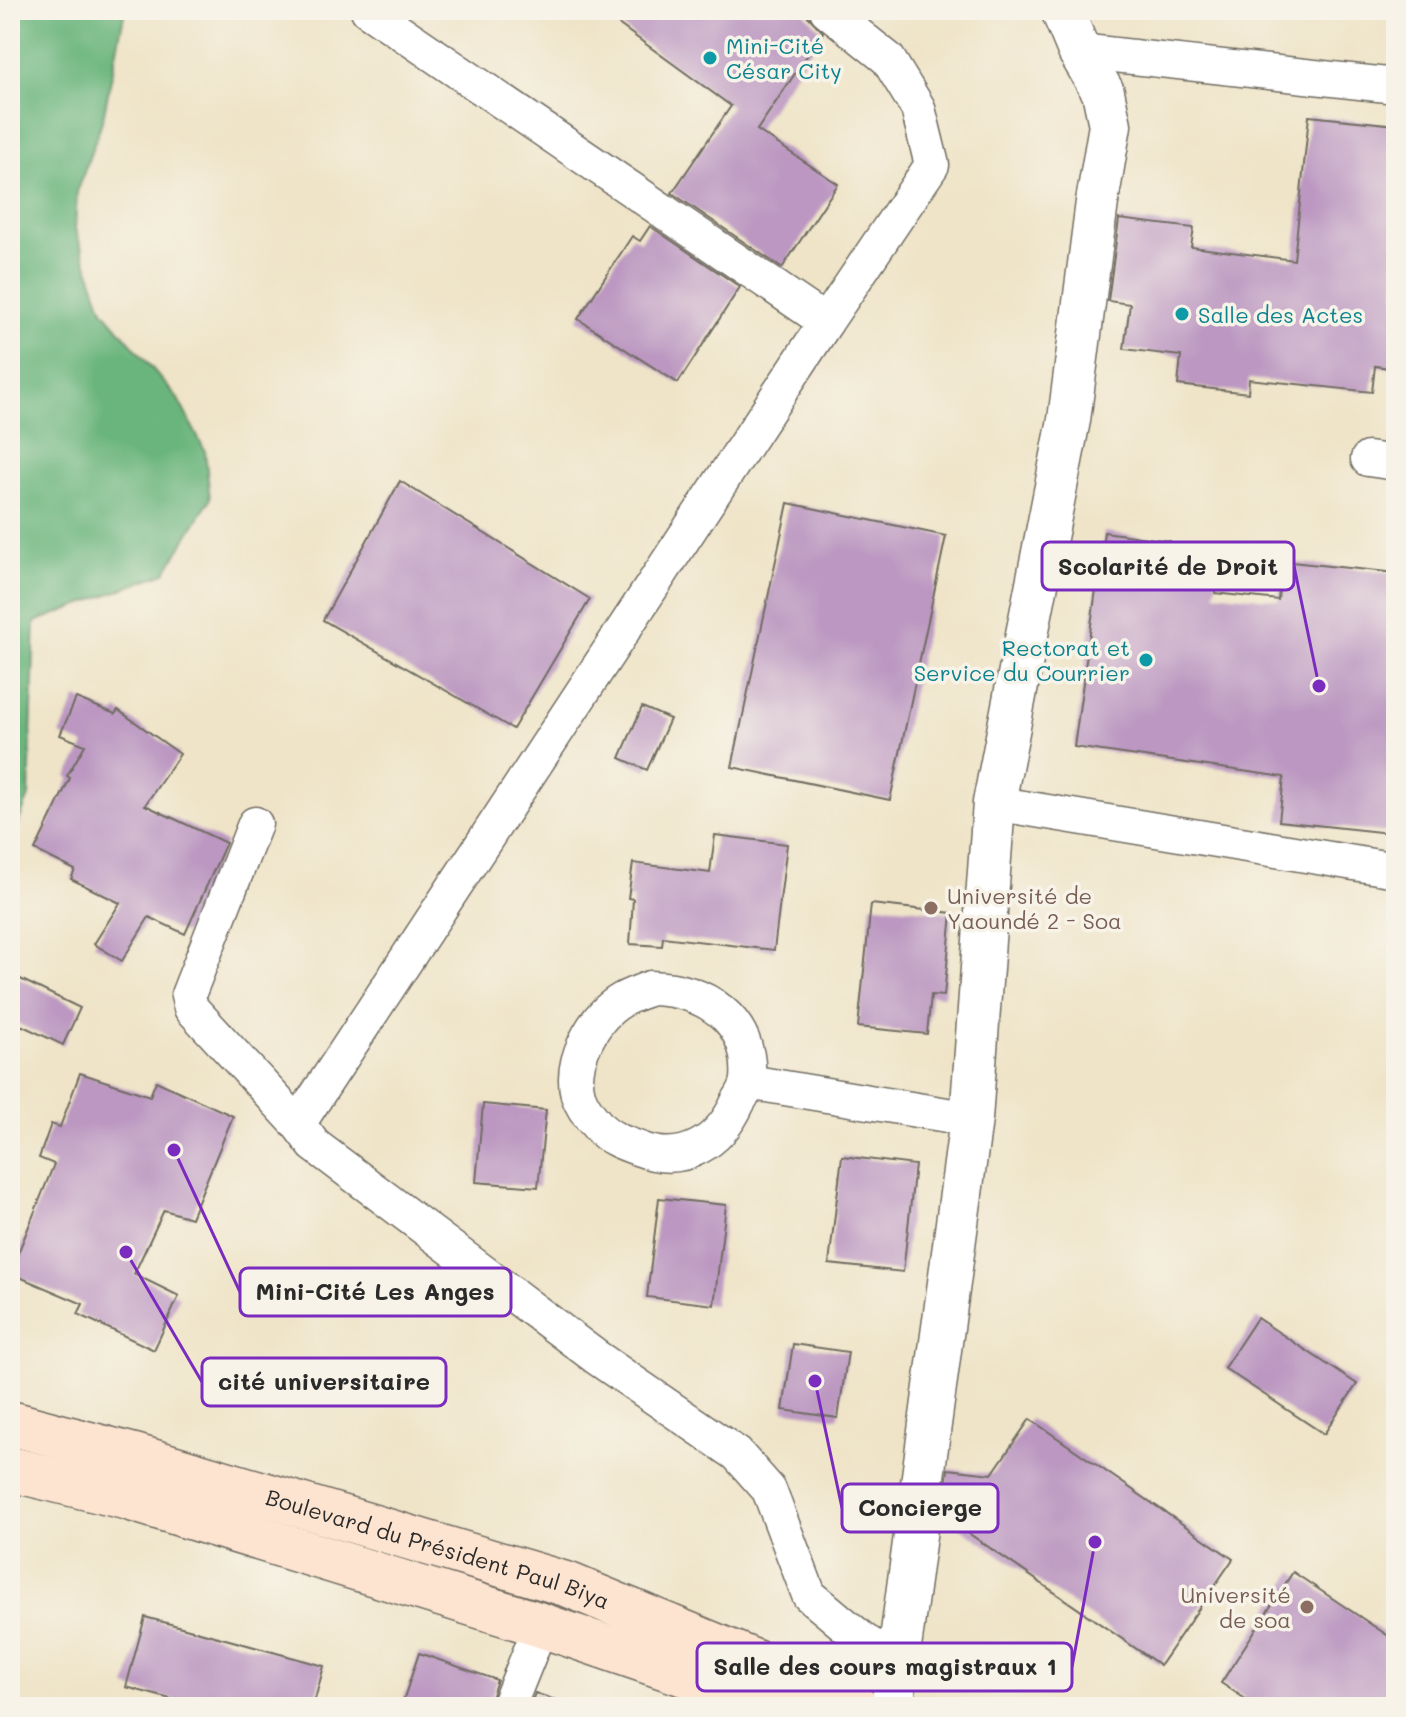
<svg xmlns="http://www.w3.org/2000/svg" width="1406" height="1717" viewBox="0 0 1406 1717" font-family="Mali,sans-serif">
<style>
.forest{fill:#6ab57d;stroke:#4a7054;stroke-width:2}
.building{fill:#bb97c1}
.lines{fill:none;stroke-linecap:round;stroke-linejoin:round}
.minor-casing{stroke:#706c62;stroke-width:37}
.tertiary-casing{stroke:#706c62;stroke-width:45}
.secondary-casing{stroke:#706c62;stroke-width:47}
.minor{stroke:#fff;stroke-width:34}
.tertiary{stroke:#fff;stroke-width:42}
.secondary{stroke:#fde4d0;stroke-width:44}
.culture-dot{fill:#0f9aa8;stroke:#f7f3e8;stroke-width:3}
.education-dot{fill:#8d6e63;stroke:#f7f3e8;stroke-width:3}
.labels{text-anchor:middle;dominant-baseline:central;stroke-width:7;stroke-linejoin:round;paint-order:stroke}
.culture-label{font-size:22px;fill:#0d838f;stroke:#f7f3e8;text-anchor:start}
.education-label{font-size:22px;fill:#785e54;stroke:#f7f3e8;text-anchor:start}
.street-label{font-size:22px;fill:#2b2b2b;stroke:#f7f3e8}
.leader{fill:none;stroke:#7b2cbf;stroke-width:3}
.callout-dot{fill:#7b2cbf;stroke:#f7f3e8;stroke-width:3}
.callout{fill:#f7f3e8;stroke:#7b2cbf;stroke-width:3}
.callout-label{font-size:24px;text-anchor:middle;font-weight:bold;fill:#2b2b2b}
</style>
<rect width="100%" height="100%" fill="#f7f3e8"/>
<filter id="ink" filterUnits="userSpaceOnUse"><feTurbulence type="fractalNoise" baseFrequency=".0125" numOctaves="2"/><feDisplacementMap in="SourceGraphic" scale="16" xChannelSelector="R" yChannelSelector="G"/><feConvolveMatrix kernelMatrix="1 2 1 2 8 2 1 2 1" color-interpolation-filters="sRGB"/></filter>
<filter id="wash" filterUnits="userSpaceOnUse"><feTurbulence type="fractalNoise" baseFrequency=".006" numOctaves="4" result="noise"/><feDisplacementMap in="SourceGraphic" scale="32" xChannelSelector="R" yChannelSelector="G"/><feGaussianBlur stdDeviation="1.8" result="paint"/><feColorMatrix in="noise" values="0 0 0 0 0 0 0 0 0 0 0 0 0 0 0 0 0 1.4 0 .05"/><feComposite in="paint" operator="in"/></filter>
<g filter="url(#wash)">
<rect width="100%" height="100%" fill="#efe4c8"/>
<polygon class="forest" points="10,10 125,10 103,118 77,192 75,229 103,310 178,399 205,451 210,499 165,573 35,622 29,796 10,843"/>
<g id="blocks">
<g class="building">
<polygon points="599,10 802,10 823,32 757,130 838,184 782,268 672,193 731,106"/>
<polygon points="1309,116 1396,125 1396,369 1375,366 1372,392 1249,379 1248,393 1178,385 1181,356 1124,349 1130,304 1108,301 1119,219 1194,228 1191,247 1294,260"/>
<polygon points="650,226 740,287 678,383 578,319 632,236 640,241"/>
<polygon points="400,481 590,599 513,729 323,620"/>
<polygon points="788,503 946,536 890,800 732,767"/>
<polygon points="1104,532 1170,541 1167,566 1218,573 1215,593 1278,600 1282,561 1396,573 1396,778 1389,833 1279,821 1284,777 1074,747"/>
<polygon points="76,698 115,714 118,710 180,754 145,805 226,843 185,934 149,917 122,961 94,944 120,903 71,879 75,870 35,850 70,778 67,776 85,745 60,735"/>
<polygon points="642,707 670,719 647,770 620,758"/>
<polygon points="715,835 787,844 774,950 663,937 662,946 630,944 633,899 628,898 633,863 710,873"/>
<polygon points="871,904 952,913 944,996 931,995 927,1034 858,1027"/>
<polygon points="10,974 80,1008 63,1045 10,1020"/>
<polygon points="80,1073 150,1096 156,1081 233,1116 191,1218 164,1210 134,1274 179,1296 154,1350 78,1314 83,1304 10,1273 54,1164 39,1158 51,1124 60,1127"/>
<polygon points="483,1104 546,1110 538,1187 476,1182"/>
<polygon points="842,1156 915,1165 903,1272 829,1264"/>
<polygon points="659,1198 726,1205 714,1305 647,1297"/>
<polygon points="1257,1318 1357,1384 1324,1434 1224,1368"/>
<polygon points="793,1344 848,1352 838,1418 783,1410"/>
<polygon points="1030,1419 1233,1559 1160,1665 942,1515 948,1469 992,1474"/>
<polygon points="1293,1572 1396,1641 1396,1707 1258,1707 1221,1683"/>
<polygon points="145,1617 324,1666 313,1707 200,1707 126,1687"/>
<polygon points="419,1653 497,1680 488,1707 401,1707"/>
<polygon points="535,1693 561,1702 560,1707 530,1707"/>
</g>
</g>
</g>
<g filter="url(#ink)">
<use href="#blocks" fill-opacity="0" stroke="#706c62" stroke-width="2"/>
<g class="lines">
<g class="minor-casing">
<g id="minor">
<polyline points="368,10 826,322 298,1124 314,1145 596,1357 737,1454 769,1490 809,1595 864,1641 900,1662"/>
<polyline points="1079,51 1396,86"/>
<polyline points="826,322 932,165 918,108 888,59 827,10"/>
<polyline points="1368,459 1396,463"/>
<polyline points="994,803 1396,870"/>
<polyline points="255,824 188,995 191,1008 298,1124"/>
<path d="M 650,988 C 704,989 753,1019 748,1080 C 747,1087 742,1096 738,1102 C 720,1142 684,1166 640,1149 C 626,1144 608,1138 598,1126 C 590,1117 582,1107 578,1095 C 569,1062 593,1017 622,1000 C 630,995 641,992 650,988 Z"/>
<polyline points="748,1082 971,1119"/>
<polyline points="508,1707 541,1625"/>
</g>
</g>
<g class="tertiary-casing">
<polyline id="tertiary" points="892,1707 971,1119 994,803 1069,420 1097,202 1110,125 1103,92 1079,51 1062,10"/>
</g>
<g class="secondary-casing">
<g id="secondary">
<path id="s1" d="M 10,1423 L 138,1457 L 569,1585 L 796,1679 L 856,1707"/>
<polyline points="10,1469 125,1497 541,1625 781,1707"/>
</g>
</g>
<use href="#minor" class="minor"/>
<use href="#tertiary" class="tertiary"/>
<use href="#secondary" class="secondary"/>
</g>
</g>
<g class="culture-dot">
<circle cx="710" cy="58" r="8"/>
<circle cx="1182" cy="314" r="8"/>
<circle cx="1146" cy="660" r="8"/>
</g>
<g class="education-dot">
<circle cx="931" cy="908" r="8"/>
<circle cx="1307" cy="1607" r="8"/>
</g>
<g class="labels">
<g class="culture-label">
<text x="726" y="45">Mini-Cité<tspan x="726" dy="25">César City</tspan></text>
<text x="1198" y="314">Salle des Actes</text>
<text x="1130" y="647" text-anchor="end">Rectorat et<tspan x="1130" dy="25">Service du Courrier</tspan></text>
</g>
<g class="education-label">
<text x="947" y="895">Université de<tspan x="947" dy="25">Yaoundé 2 - Soa</tspan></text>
<text x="1291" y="1594" text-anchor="end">Université<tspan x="1291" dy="25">de soa</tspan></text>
</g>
<g class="street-label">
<text stroke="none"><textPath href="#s1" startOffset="446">Boulevard du Président Paul Biya</textPath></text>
</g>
</g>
<path class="leader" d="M1319 686L1294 566M174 1150L240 1292M126 1252L202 1382M815 1381L842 1508M1095 1542L1072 1667"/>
<g class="callout-dot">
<circle cx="1319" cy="686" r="8"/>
<circle cx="174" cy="1150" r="8"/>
<circle cx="126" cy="1252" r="8"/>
<circle cx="815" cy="1381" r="8"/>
<circle cx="1095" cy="1542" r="8"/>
</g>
<g class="callout">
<rect x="1042" y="542" width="252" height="48" rx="8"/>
<rect x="240" y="1268" width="271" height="48" rx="8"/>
<rect x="202" y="1358" width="244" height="48" rx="8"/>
<rect x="842" y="1484" width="156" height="48" rx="8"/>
<rect x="697" y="1643" width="375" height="48" rx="8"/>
</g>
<g class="callout-label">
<text x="1168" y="575">Scolarité de Droit</text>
<text x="375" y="1300">Mini-Cité Les Anges</text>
<text x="324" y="1390">cité universitaire</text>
<text x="920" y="1516">Concierge</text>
<text x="885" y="1675">Salle des cours magistraux 1</text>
</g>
<rect width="1406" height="1717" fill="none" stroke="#f7f3e8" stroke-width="40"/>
</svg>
